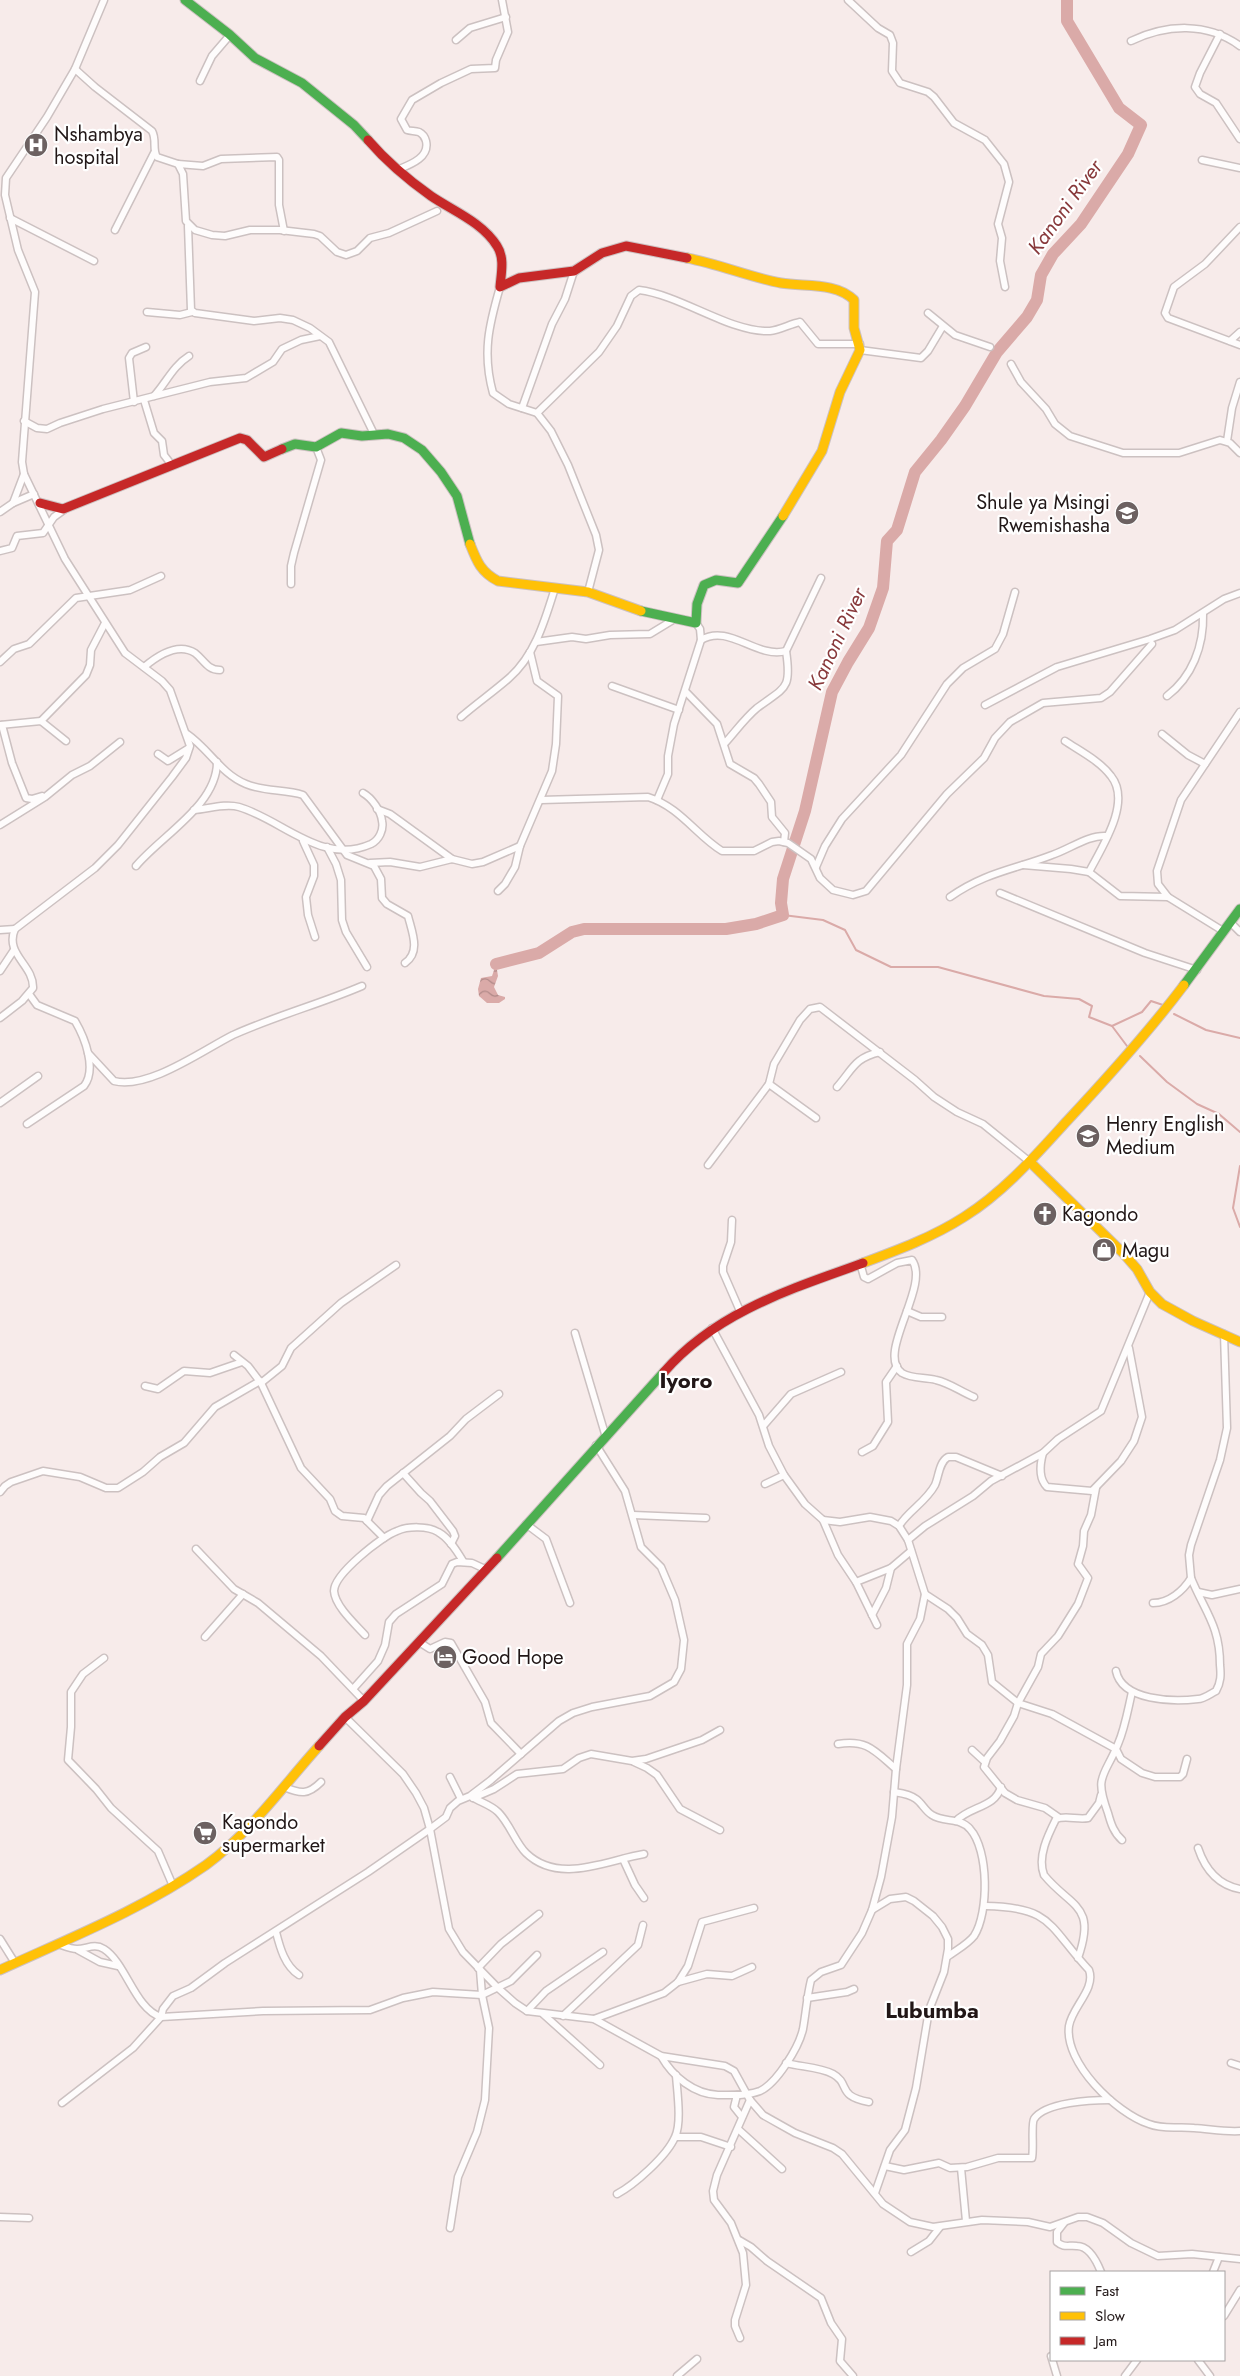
<svg xmlns="http://www.w3.org/2000/svg" width="1240" height="2376" viewBox="0 0 1240 2376" font-family="Jost,sans-serif">
<style>
.water{fill:url(#water-waves)}
.lines{fill:none;stroke-linecap:round;stroke-linejoin:round}
.stream{stroke:#daaaa8;stroke-width:2}
.river{stroke:#daaaa8;stroke-width:12}
.street-casing{stroke:#ccc1c1;stroke-width:9}
.fast-casing{stroke:#ccc1c1;stroke-width:11}
.slow-casing{stroke:#ccc1c1;stroke-width:11}
.jam-casing{stroke:#ccc1c1;stroke-width:11}
.street{stroke:#fefcfc;stroke-width:6}
.fast{stroke:#4caf50;stroke-width:9}
.slow{stroke:#ffc107;stroke-width:9}
.jam{stroke:#c62828;stroke-width:9}
.labels{text-anchor:middle;dominant-baseline:central;stroke-width:4.5;stroke-linejoin:round;paint-order:stroke}
.poi-label{font-size:20px;fill:#211717;stroke:#fff;text-anchor:start}
.water-label{font-size:21px;font-style:italic;fill:#88393b;stroke:#fff}
.quarter-label{font-size:22px;font-weight:bold;fill:#211717;stroke:#fff}
</style>
<defs>
<pattern id="water-waves" width="16" height="10" patternUnits="userSpaceOnUse" patternTransform="scale(1.25)"><rect width="16" height="10" fill="#daaaa8"/><path d="M0 5q4-4 8 0t8 0" fill="none" stroke="#b08988"/></pattern>
</defs>
<rect width="100%" height="100%" fill="#f7ebea"/>
<polygon class="water" points="496,964 498,976 494,987 498,995 505,997 505,999 499,1003 487,1003 479,996 478,989 481,978 492,976"/>
<g class="lines">
<g class="stream">
<polyline points="783,915 823,920 845,930 856,950 891,967 938,967 1044,996 1079,999 1092,1006 1089,1017 1112,1026 1127,1046"/>
<polyline points="1174,1014 1206,1030 1240,1038"/>
<polyline points="1112,1026 1142,1012 1151,1001 1163,1005"/>
<polyline points="1140,1056 1167,1082 1197,1104 1219,1114 1240,1132"/>
<polyline points="1240,1166 1233,1208 1240,1227"/>
</g>
<polyline class="river" points="496,964 539,953 572,932 584,929 726,929 756,924 783,915 781,903 783,879 805,811 832,692 848,662 869,628 883,588 887,541 897,530 915,472 941,440 965,406 997,352 1027,317 1037,300 1041,275 1053,254 1081,224 1128,154 1141,125 1119,108 1067,21 1067,0"/>
<g class="street-casing">
<g id="street">
<polyline points="848,0 878,28 890,35 893,43 892,71 900,83 928,92 934,97 954,123 985,140 1004,164 1009,182 998,224 1002,238 1000,261 1005,287"/>
<polyline points="1220,34 1200,73 1195,87 1200,94 1216,103 1240,139"/>
<polyline points="456,40 470,28 506,17"/>
<path d="M 1131,41 C 1167,24 1207,22 1240,46"/>
<path d="M 75,69 L 95,87 L 152,131 C 157,140 152,149 157,157 L 178,164 L 183,174 L 186,221 L 195,230 L 212,235 L 225,236 L 250,230 L 280,230 L 314,234 L 320,236 L 337,252 L 346,255 L 357,251 L 370,238 L 389,233 L 437,211"/>
<polyline points="200,81 212,56 230,35"/>
<polyline points="1202,160 1240,168"/>
<polyline points="178,164 203,166 221,159 277,157 279,160 279,205 284,231"/>
<path d="M 397,170 C 409,165 430,158 426,141 C 425,137 423,134 419,132 C 415,131 410,131 407,130 L 401,119 L 412,100 L 441,83 L 471,69 L 495,68 L 496,60 L 508,32 L 502,0"/>
<polyline points="10,218 94,261"/>
<polyline points="188,226 191,310 195,313 254,321 280,318 293,320 310,328 329,342 374,434"/>
<polyline points="1240,227 1205,264 1174,287 1165,313 1168,318 1240,345"/>
<polyline points="115,230 154,153"/>
<path d="M 500,287 C 489,325 482,353 493,393 L 509,404 L 537,413 L 551,431 L 568,465 L 596,535 L 599,550 L 588,592"/>
<polyline points="147,312 180,315 192,312"/>
<polyline points="928,313 955,335 990,347"/>
<polyline points="1230,341 1240,332"/>
<polyline points="860,350 921,358 928,351 943,326"/>
<polyline points="1011,364 1021,382 1046,409 1055,424 1070,436 1123,453 1179,453 1220,440 1230,443 1240,453"/>
<path d="M 154,396 C 166,383 173,366 189,356"/>
<polyline points="144,400 154,433 162,441 164,455 171,464"/>
<polyline points="134,402 129,358 132,353 146,347"/>
<polyline points="522,408 552,324 565,299 574,271"/>
<path d="M 537,413 L 599,352 L 617,326 L 631,296 L 639,290 C 681,295 731,333 770,331 C 780,330 790,324 800,322 L 818,344 L 860,344"/>
<polyline points="24,421 37,428 47,429 60,423 103,409 210,382 246,378 273,362 282,349 301,340 320,336"/>
<polyline points="1227,441 1232,408 1240,382"/>
<polyline points="13,503 34,494"/>
<polyline points="0,512 13,503 24,474"/>
<polyline points="0,551 12,548 17,536 43,533 54,517 65,509"/>
<polyline points="291,584 291,566 294,553 321,460 316,447"/>
<path d="M 701,640 C 729,623 756,659 786,651 L 821,578"/>
<polyline points="536,642 572,637 586,639 610,635 650,634 673,620"/>
<polyline points="0,662 14,649 29,644 76,598 130,590 161,576"/>
<path d="M 144,667 C 157,656 178,642 195,653 C 204,660 207,670 220,670"/>
<polyline points="612,686 679,710"/>
<polyline points="686,692 717,724 730,764 754,778 759,784 771,802 772,817 785,833 784,842"/>
<path d="M 1167,696 C 1192,677 1204,646 1203,614"/>
<polyline points="985,705 1057,667 1150,639 1175,630 1224,599 1240,593"/>
<path d="M 461,717 C 476,704 493,692 508,679 C 535,656 545,620 555,588"/>
<polyline points="41,721 86,675 90,665 91,650 105,623"/>
<polyline points="0,725 41,721 66,741"/>
<polyline points="2,725 12,763 26,798 32,799 42,796"/>
<path d="M 187,734 C 209,749 221,774 246,784 C 265,792 285,789 303,795 L 347,855 L 374,866 L 381,879 L 382,898 L 387,904 L 408,916 C 412,932 421,952 405,963"/>
<polyline points="1162,734 1188,755 1205,764"/>
<path d="M 1065,741 C 1080,751 1100,761 1111,776 C 1132,802 1102,847 1089,872"/>
<path d="M 725,743 C 735,732 745,718 757,708 C 785,687 792,690 786,651"/>
<polyline points="158,754 168,761 189,748"/>
<path d="M 541,800 L 648,797 C 680,807 697,836 722,851 L 754,851 L 772,842 L 779,841 L 788,843 L 811,859 L 820,878 L 833,890 L 853,895 L 866,891 L 947,794 L 984,758 L 995,738 L 1010,722 L 1043,703 L 1101,698 L 1110,692 L 1152,644"/>
<polyline points="657,800 668,774 668,756 674,724 701,640 700,629 696,623"/>
<polyline points="377,809 390,814 452,859"/>
<path d="M 194,810 C 208,809 225,803 239,807 C 283,820 322,866 371,844 C 379,840 384,830 382,821 C 381,811 372,798 363,793"/>
<polyline points="0,825 45,797 72,775 90,766 120,742"/>
<polyline points="303,841 314,865 314,876 306,897 308,915 315,937"/>
<polyline points="327,847 336,864 341,880 342,920 346,932 367,967"/>
<polyline points="370,863 390,862 420,867 452,859 472,864 483,862 520,846"/>
<polyline points="1023,865 1071,869 1089,872 1120,896 1168,897 1223,931"/>
<path d="M 136,866 C 162,835 217,805 217,762"/>
<polyline points="816,867 825,846 842,819 901,755 947,684 963,668 995,649 1003,634 1015,592"/>
<polyline points="498,891 505,884 515,867 520,846 552,771 556,744 558,696 537,681 530,652"/>
<polyline points="1000,893 1145,953 1197,970"/>
<path d="M 950,897 C 986,872 1013,870 1052,855 C 1070,849 1088,835 1106,836"/>
<polyline points="1168,897 1158,884 1157,871 1181,800 1240,712"/>
<polyline points="1231,923 1240,932"/>
<polyline points="0,930 15,929"/>
<polyline points="0,971 14,950"/>
<path d="M 0,1018 L 22,1001 L 33,988 C 34,965 4,954 15,929 L 95,868 L 118,845 L 172,777 L 186,758 L 190,746 L 170,690 L 162,681 L 125,653 L 65,559 L 24,474 L 22,462 L 35,292 L 18,250 L 5,195 L 6,178 L 47,117 L 75,69 L 104,0"/>
<path d="M 88,1053 L 114,1081 C 148,1090 203,1050 233,1035 C 275,1016 320,1004 362,986"/>
<polyline points="769,1084 816,1118"/>
<path d="M 837,1087 C 853,1069 854,1058 880,1052"/>
<polyline points="0,1103 38,1076"/>
<path d="M 27,1124 L 84,1086 C 97,1069 85,1038 75,1021 L 37,1005 L 29,994"/>
<polyline points="708,1165 769,1084 774,1064 800,1020 810,1009 820,1007 915,1080 934,1097 957,1112 983,1124 1030,1162"/>
<polyline points="732,1220 731,1242 723,1266 723,1272 740,1311"/>
<path d="M 860,1263 L 864,1277 L 868,1279 L 897,1263 L 912,1260 C 931,1286 875,1354 902,1373 C 912,1379 925,1377 936,1380 C 950,1383 961,1392 974,1397"/>
<polyline points="907,1311 921,1317 942,1317"/>
<polyline points="712,1328 759,1415 769,1446 784,1475 805,1504 823,1520 838,1555 856,1582 877,1625"/>
<polyline points="575,1333 605,1434"/>
<polyline points="234,1355 248,1366 261,1383 301,1468 330,1499 335,1511 342,1516 364,1518 384,1538"/>
<polyline points="261,1383 282,1366 291,1348 341,1303 396,1265"/>
<polyline points="145,1386 158,1389 184,1371 210,1373 242,1362"/>
<polyline points="764,1425 791,1394 841,1372"/>
<polyline points="862,1452 873,1446 888,1422 886,1382 897,1366"/>
<path d="M 1043,1453 C 1040,1464 1038,1478 1047,1487 L 1092,1491 L 1121,1461 L 1134,1441 L 1142,1417 L 1129,1348"/>
<polyline points="403,1473 421,1493 430,1501 453,1531 455,1536 451,1544"/>
<polyline points="765,1484 784,1475"/>
<polyline points="0,1492 5,1486 11,1482 43,1471 80,1477 106,1488 118,1488 143,1472 160,1457 184,1443 215,1407 260,1381"/>
<polyline points="633,1515 706,1518"/>
<polyline points="367,1521 379,1495 387,1486 450,1436 466,1419 499,1394"/>
<polyline points="526,1524 546,1539 570,1603"/>
<path d="M 899,1526 C 908,1511 926,1502 935,1485 C 939,1476 939,1462 948,1457 L 956,1457 L 1002,1476"/>
<polyline points="908,1540 925,1526 973,1496 991,1481 1043,1453 1058,1439 1101,1411 1150,1292"/>
<polyline points="196,1549 234,1589 258,1603 321,1656 364,1701"/>
<polyline points="856,1582 891,1568 911,1551"/>
<polyline points="1198,1592 1212,1595 1240,1589"/>
<polyline points="925,1594 948,1609 957,1618 967,1634 982,1645 988,1655 992,1682 1018,1703 1052,1714 1116,1749 1121,1759 1142,1773 1155,1777 1180,1777 1183,1774 1187,1759"/>
<path d="M 1153,1603 C 1169,1603 1183,1591 1191,1578 L 1189,1555 L 1191,1545 L 1220,1460 L 1227,1428 L 1224,1334"/>
<polyline points="872,1615 886,1588 891,1568"/>
<path d="M 365,1635 C 355,1624 335,1606 334,1591 C 334,1574 381,1537 397,1531 C 408,1526 428,1526 438,1532 C 449,1538 457,1551 463,1561"/>
<polyline points="205,1637 243,1594"/>
<polyline points="419,1642 430,1649 445,1642 451,1643 485,1702 491,1723 521,1754"/>
<polyline points="104,1658 83,1674 71,1692 71,1727 68,1760 96,1789 111,1808 158,1851 173,1886"/>
<path d="M 1116,1671 C 1122,1701 1173,1702 1198,1699 C 1204,1699 1210,1694 1216,1691 C 1221,1682 1221,1675 1220,1665 C 1220,1626 1205,1612 1191,1578"/>
<polyline points="353,1689 378,1661 385,1645 389,1622 396,1614 442,1584 452,1564 457,1562 472,1563 485,1569"/>
<polyline points="345,1717 403,1774 416,1793 424,1808 430,1829 449,1929 463,1952 498,1988 515,2003 527,2011 594,2019 661,2056 725,2066 734,2071 750,2100 763,2115 795,2133 833,2148 842,2154 883,2204 910,2222 933,2227 982,2220 1028,2222 1050,2227 1078,2217 1087,2217 1103,2223 1131,2243 1158,2256 1192,2254 1240,2259"/>
<path d="M 838,1744 C 867,1739 875,1751 896,1769"/>
<polyline points="972,1750 985,1762"/>
<polyline points="634,1762 647,1768 657,1775 680,1809 720,1830"/>
<polyline points="450,1777 461,1799"/>
<path d="M 284,1787 C 301,1794 308,1795 321,1782"/>
<path d="M 894,1792 C 901,1793 910,1794 916,1799 C 922,1803 925,1811 932,1815 C 944,1823 960,1817 970,1829 C 989,1850 989,1913 974,1936 C 967,1945 956,1950 947,1957"/>
<path d="M 472,1797 C 480,1802 491,1805 498,1812 C 510,1824 515,1842 526,1853 C 559,1885 607,1860 644,1854"/>
<polyline points="473,1798 494,1789 517,1774 563,1769 579,1758 591,1754 632,1761 646,1759 702,1740 720,1730"/>
<polyline points="1058,1817 1045,1808 1017,1800 1005,1793 984,1767 987,1758 1000,1741 1014,1716 1018,1703 1038,1667 1041,1654 1058,1636 1078,1604 1088,1578 1078,1564 1083,1546 1084,1531 1091,1515 1096,1488"/>
<path d="M 956,1821 C 970,1806 995,1808 1001,1787"/>
<path d="M 1122,1840 C 1114,1833 1111,1824 1108,1813 C 1094,1775 1104,1778 1118,1744 C 1125,1728 1128,1709 1132,1692"/>
<path d="M 1198,1848 C 1205,1869 1218,1885 1240,1889"/>
<polyline points="623,1859 635,1885 644,1898"/>
<path d="M 985,1906 C 1053,1907 1048,1926 1089,1970 C 1096,1989 1072,2007 1069,2026 C 1064,2063 1116,2113 1149,2124 C 1164,2130 1179,2126 1194,2128 C 1210,2129 1224,2132 1240,2131"/>
<polyline points="872,1910 890,1899 906,1897 914,1901 933,1916 942,1927 948,1939 948,1949 944,1972 929,2010 916,2088 905,2130 890,2150 875,2193"/>
<path d="M 276,1932 C 280,1948 285,1966 299,1975"/>
<polyline points="0,1939 15,1963"/>
<path d="M 58,1944 C 64,1946 71,1949 77,1949 C 87,1949 94,1943 104,1949 C 126,1963 135,2009 161,2017 L 263,2011 L 370,2010 L 403,1998 L 433,1992 L 482,1995 L 511,1981 L 537,1955"/>
<polyline points="78,1950 100,1962 118,1966"/>
<path d="M 1078,1958 C 1097,1904 1071,1908 1044,1875 C 1037,1857 1048,1835 1056,1819 C 1065,1815 1078,1820 1088,1818 L 1099,1803 L 1101,1795"/>
<polyline points="478,1968 501,1944 539,1914"/>
<polyline points="678,1982 707,1974 732,1976 752,1967"/>
<polyline points="807,1998 847,1992 854,1989"/>
<polyline points="527,2011 546,1991 603,1952"/>
<polyline points="543,2014 600,2065"/>
<polyline points="563,2016 638,1945 643,1925"/>
<polyline points="594,2019 664,1993 678,1982 688,1966 702,1922 754,1908"/>
<path d="M 661,2056 C 673,2077 694,2094 718,2095 C 732,2095 747,2096 760,2091 C 777,2083 799,2047 803,2029 C 806,2012 807,1996 811,1980 L 821,1972 L 841,1965 L 862,1933 L 872,1910 L 881,1877 L 892,1817 L 896,1769 L 907,1685 L 907,1644 L 920,1619 L 925,1594 L 908,1540 L 899,1526 L 891,1521 L 870,1517 L 840,1522 L 823,1520"/>
<path d="M 786,2063 C 801,2067 820,2067 833,2074 C 851,2084 836,2096 869,2102"/>
<polyline points="1231,2063 1240,2066"/>
<polyline points="737,2095 734,2107 742,2117"/>
<polyline points="62,2103 133,2048 161,2017 163,2009 173,1996 191,1988 225,1963 368,1872 430,1829 446,1817 450,1808 458,1801 470,1796 491,1780 559,1721 573,1713 592,1707 650,1696 674,1682 681,1669 684,1640 675,1600 661,1567 641,1547 625,1491 596,1445"/>
<polyline points="738,2129 782,2169"/>
<polyline points="676,2137 701,2137 731,2147"/>
<path d="M 885,2166 L 904,2170 L 939,2163 L 950,2168 L 967,2167 L 998,2158 L 1032,2158 C 1034,2149 1031,2124 1034,2119 C 1045,2102 1092,2100 1110,2100"/>
<polyline points="961,2168 966,2221"/>
<path d="M 617,2194 C 634,2185 667,2156 675,2137 C 682,2123 677,2091 676,2075"/>
<polyline points="0,2217 29,2218"/>
<path d="M 1064,2223 L 1057,2232 L 1057,2242 C 1064,2248 1068,2245 1077,2246 C 1089,2246 1097,2262 1101,2272"/>
<polyline points="450,2228 458,2177 477,2132 485,2100 489,2028 482,1995 480,1970"/>
<polyline points="739,2240 751,2247 767,2261 821,2298 831,2323 842,2339 840,2361 853,2376"/>
<polyline points="911,2252 929,2241 940,2227"/>
<polyline points="1213,2272 1219,2257"/>
<polyline points="1224,2316 1240,2290"/>
<polyline points="740,2338 735,2326 735,2320 746,2285 743,2253 731,2223 714,2200 713,2191 717,2175 750,2100"/>
<polyline points="1051,2356 1057,2376"/>
<polyline points="1198,2360 1210,2376"/>
<polyline points="677,2376 697,2359"/>
<polyline points="1125,2376 1137,2360"/>
</g>
</g>
<g class="fast-casing">
<g id="fast">
<polyline points="185,0 229,34 255,58 302,83 354,125 368,140"/>
<polyline points="282,449 295,444 316,447 341,433 362,436 388,434 404,438 422,450 441,472 457,496 470,544"/>
<polyline points="641,611 696,623 697,604 704,585 716,580 738,583 783,516"/>
<polyline points="1184,985 1240,909"/>
<polyline points="497,1558 664,1372"/>
</g>
</g>
<g class="slow-casing">
<g id="slow">
<path d="M 687,258 C 719,264 749,277 781,283 C 805,287 836,282 854,300 L 854,328 L 860,350 L 840,392 L 822,451 L 783,516"/>
<path d="M 470,544 C 477,562 481,572 498,581 L 588,592 L 641,611"/>
<polyline points="1030,1162 1123,1253 1137,1269 1150,1292 1162,1304 1193,1321 1240,1342"/>
<path d="M 863,1263 C 898,1250 933,1237 964,1217 C 1004,1192 1036,1155 1067,1121 C 1108,1077 1148,1033 1184,985"/>
<path d="M 0,1970 C 70,1938 143,1909 206,1865 C 250,1833 283,1786 319,1746"/>
</g>
</g>
<g class="jam-casing">
<g id="jam">
<path d="M 368,140 C 387,162 407,179 431,196 C 453,211 482,222 497,246 C 505,258 501,274 500,287 L 519,278 L 574,271 L 602,253 L 626,246 L 687,258"/>
<polyline points="40,503 63,509 240,438 247,440 264,457 282,449"/>
<path d="M 664,1372 C 716,1312 791,1289 863,1263"/>
<polyline points="319,1746 345,1717 364,1701 497,1558"/>
</g>
</g>
<use href="#street" class="street"/>
<use href="#fast" class="fast"/>
<use href="#slow" class="slow"/>
<use href="#jam" class="jam"/>
</g>
<defs>
<g id="hospital-disc" transform="scale(1.25)"><circle r="9.5" fill="#6c6161" stroke="#fff"/><path d="M-5-5h3v3.5h4V-5h3V5h-3V1.5h-4V5h-3Z" fill="#fff"/></g>
<g id="school-disc" transform="scale(1.25)"><circle r="9.5" fill="#6c6161" stroke="#fff"/><path d="M0-5L7-2L0 1L-7-2ZM-4 1L0 2.5L4 1V4Q0 6-4 4Z" fill="#fff"/></g>
<g id="church-disc" transform="scale(1.25)"><circle r="9.5" fill="#6c6161" stroke="#fff"/><path d="M-1.2-6h2.4v3.5h3.3v2.4h-3.3V6h-2.4V-.1h-3.3v-2.4h3.3Z" fill="#fff"/></g>
<g id="shop-disc" transform="scale(1.25)"><circle r="9.5" fill="#6c6161" stroke="#fff"/><path d="M-5-2.5h2.3a2.7 3.5 0 0 1 5.4 0H5L5.5 6h-11ZM-1.5-2.5h3a1.5 2.3 0 0 0-3 0Z" fill="#fff"/></g>
<g id="hotel-disc" transform="scale(1.25)"><circle r="9.5" fill="#6c6161" stroke="#fff"/><path d="M-6-4.5h1.5V1H6V5H4.5V3h-9V5H-6ZM-4 0a1.8 1.8 0 1 1 3.6 0ZM.5 0V-2.5h3Q6-2.5 6 0Z" fill="#fff"/></g>
<g id="supermarket-disc" transform="scale(1.25)"><circle r="9.5" fill="#6c6161" stroke="#fff"/><path d="M-6-5.5h2.5l.6 2H6L4.5 2H-2.5L-4.4-4H-6ZM-1.5 3.2a1.3 1.3 0 1 0 .1 0ZM3 3.2a1.3 1.3 0 1 0 .1 0Z" fill="#fff"/></g>
</defs>
<g fill-rule="evenodd">
<use href="#hospital-disc" x="36" y="145"/>
<use href="#school-disc" x="1127" y="513"/>
<use href="#school-disc" x="1088" y="1136"/>
<use href="#church-disc" x="1045" y="1214"/>
<use href="#shop-disc" x="1104" y="1250"/>
<use href="#hotel-disc" x="445" y="1657"/>
<use href="#supermarket-disc" x="205" y="1833"/>
</g>
<g class="labels">
<g class="poi-label">
<text x="54" y="134">Nshambya<tspan x="54" dy="23">hospital</tspan></text>
<text x="1110" y="502" text-anchor="end">Shule ya Msingi<tspan x="1110" dy="23">Rwemishasha</tspan></text>
<text x="1106" y="1124">Henry English<tspan x="1106" dy="23">Medium</tspan></text>
<text x="1062" y="1214">Kagondo</text>
<text x="1122" y="1250">Magu</text>
<text x="462" y="1657">Good Hope</text>
<text x="222" y="1822">Kagondo<tspan x="222" dy="23">supermarket</tspan></text>
</g>
<g class="water-label">
<text transform="translate(1065 207) rotate(-54)">Kanoni River</text>
<text transform="translate(837 639) rotate(-65)">Kanoni River</text>
</g>
<g class="quarter-label">
<text x="686" y="1380">Iyoro</text>
<text x="932" y="2010">Lubumba</text>
</g>
</g>
<rect x="1050" y="2271" width="175" height="90" fill="#ffffff" stroke="#a6a2a2"/>
<rect x="1060" y="2287" width="25" height="8" fill="#4caf50" stroke="#a6a2a2"/>
<text x="1095" y="2296" font-size="15" fill="#211717">Fast</text>
<rect x="1060" y="2312" width="25" height="8" fill="#ffc107" stroke="#a6a2a2"/>
<text x="1095" y="2321" font-size="15" fill="#211717">Slow</text>
<rect x="1060" y="2337" width="25" height="8" fill="#c62828" stroke="#a6a2a2"/>
<text x="1095" y="2346" font-size="15" fill="#211717">Jam</text>
</svg>
